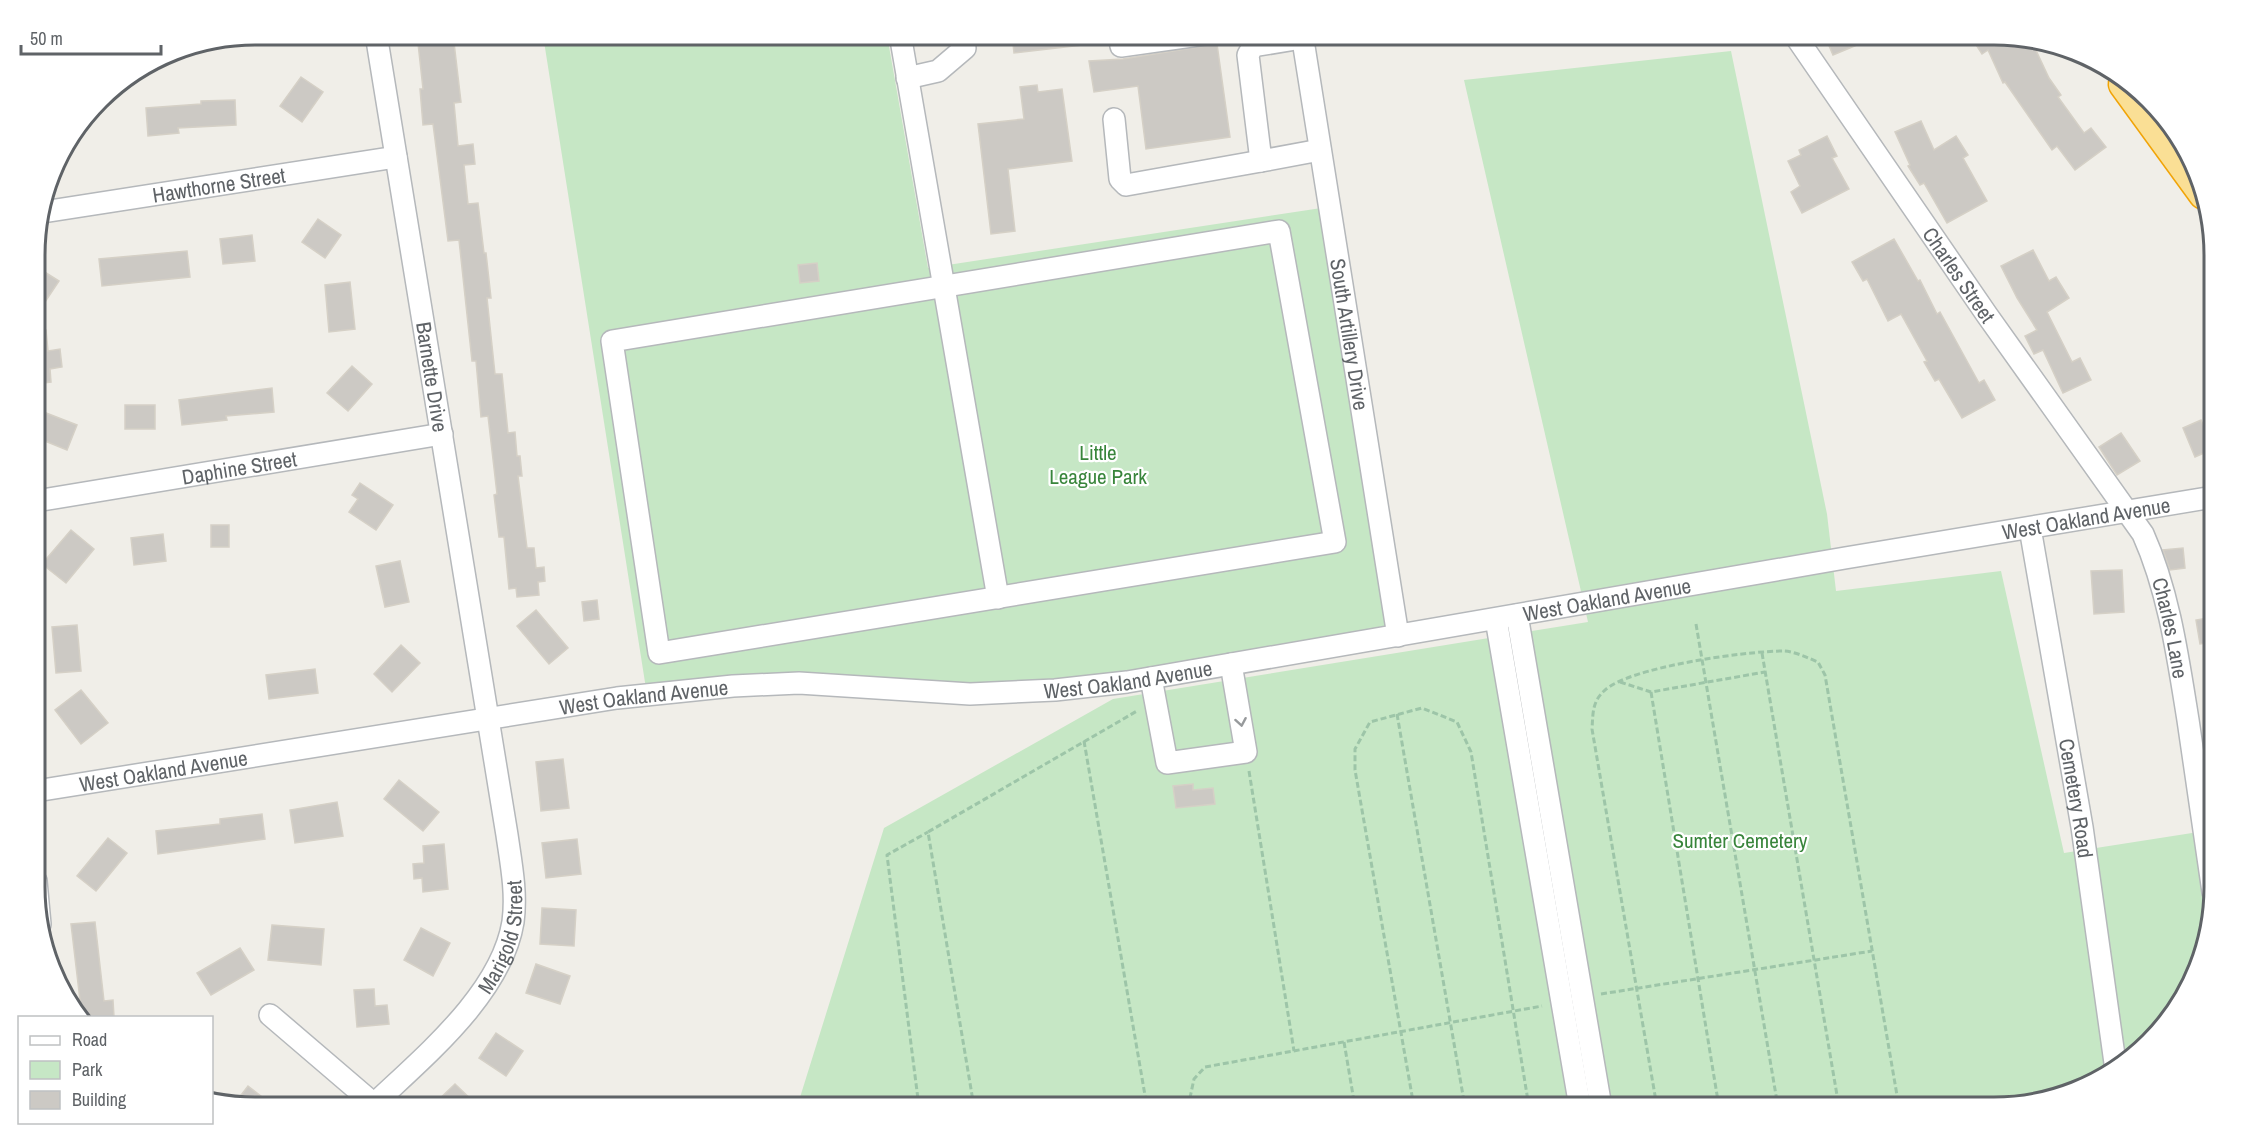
<svg xmlns="http://www.w3.org/2000/svg" width="2249" height="1142" viewBox="0 0 2249 1142" font-family="'Archivo Narrow',sans-serif">
<style>
.green{fill:#c6e7c5}
.building{fill:#ccc9c4;stroke:#d5d0c6;stroke-width:1.5}
.lines{fill:none;stroke-linecap:round;stroke-linejoin:round}
.minor-casing{stroke:#b5b8bb;stroke-width:24}
.highway-casing{stroke:#f1a407;stroke-width:33}
.path{stroke:#9dc5a8;stroke-width:3;stroke-dasharray:6 3;stroke-linecap:butt}
.minor{stroke:#fff;stroke-width:21}
.highway{stroke:#fadf95;stroke-width:30}
.oneway{stroke:#979a9c}
.labels{text-anchor:middle;dominant-baseline:central;stroke-width:4.5;stroke-linejoin:round;paint-order:stroke}
.street-label{font-size:21px;fill:#5f6367;stroke:#fff}
.park-label{font-size:21px;fill:#38853b;stroke:#fff}
.rim{fill:none;stroke:#5f6367;stroke-width:3}
</style>
<rect width="100%" height="100%" fill="#f0eee8"/>
<g class="green">
<polygon points="543,35 887,35 928,268 1328,207 1398,636 1127,682 834,685 647,695"/>
<polygon points="1731,51 1827,514 1836,591 2001,571 2064,853 2192,833 2214,837 2214,887 2192,984 2160,1032 2117,1070 2065,1096 2008,1107 797,1107 884,828 1113,699 1588,622 1464,80"/>
</g>
<g class="building">
<polygon points="417,34 453,34 461,102 454,103 458,146 473,144 475,164 464,165 468,204 478,203 484,253 486,253 491,298 487,298 495,374 502,374 508,433 515,432 517,456 520,456 522,476 518,476 527,548 534,548 536,568 544,567 545,581 538,582 539,595 517,597 516,588 509,589 504,537 499,537 494,495 497,494 488,416 481,417 476,361 472,361 459,240 448,241 433,124 423,125 420,89 423,89"/>
<polygon points="1012,34 1082,34 1082,45 1014,53"/>
<polygon points="1824,34 1881,34 1881,35 1833,55"/>
<polygon points="1969,34 1994,34 2033,44 2049,78 2061,95 2058,97 2084,133 2091,128 2106,147 2075,170 2057,146 2052,150 2005,82 2003,83 1988,50 1982,54"/>
<polygon points="1217,44 1230,137 1146,149 1138,86 1094,92 1089,61 1123,59"/>
<polygon points="301,77 323,92 302,122 280,106"/>
<polygon points="1037,85 1038,92 1062,89 1072,161 1008,169 1015,231 991,234 978,124 1024,119 1020,87"/>
<polygon points="235,100 236,125 178,128 179,133 148,136 146,108 201,104 201,101"/>
<polygon points="1921,121 1934,150 1956,136 1968,155 1963,158 1987,201 1947,223 1924,183 1920,185 1908,166 1910,165 1895,132"/>
<polygon points="1827,136 1837,156 1832,158 1849,189 1802,213 1791,192 1800,186 1788,161 1801,155 1799,150"/>
<polygon points="318,219 341,235 325,258 302,242"/>
<polygon points="252,235 255,261 223,264 220,239"/>
<polygon points="1894,239 1918,281 1920,280 1937,314 1940,312 1979,383 1984,380 1995,400 1962,418 1939,379 1935,381 1924,362 1927,361 1901,314 1888,321 1867,279 1863,281 1852,262"/>
<polygon points="2033,250 2049,281 2056,277 2069,298 2047,312 2072,362 2080,358 2091,380 2063,393 2043,350 2034,354 2025,336 2037,330 2017,298 2001,266"/>
<polygon points="187,251 190,277 102,286 99,259"/>
<polygon points="817,263 819,281 800,283 798,265"/>
<polygon points="35,266 59,281 35,317"/>
<polygon points="350,282 355,329 329,332 325,285"/>
<polygon points="46,330 48,351 60,349 62,367 50,369 51,382 35,384 35,331"/>
<polygon points="352,366 372,384 348,411 327,393"/>
<polygon points="272,388 274,412 226,416 227,420 182,425 179,400"/>
<rect x="125" y="405" width="30" height="24"/>
<polygon points="41,411 77,425 67,450 35,437 35,424"/>
<polygon points="2201,420 2213,449 2195,457 2183,428"/>
<polygon points="2121,433 2140,461 2117,475 2099,447"/>
<polygon points="360,483 393,505 376,530 349,512 358,499 352,495"/>
<rect x="211" y="525" width="18" height="22"/>
<polygon points="71,530 94,549 66,583 42,564"/>
<polygon points="163,534 166,561 134,565 131,538"/>
<polygon points="2183,548 2185,568 2170,570 2163,550"/>
<polygon points="400,561 409,602 385,607 376,566"/>
<polygon points="2122,570 2124,612 2094,614 2091,571"/>
<polygon points="597,600 599,619 584,621 582,602"/>
<polygon points="536,610 568,648 549,664 517,626"/>
<polygon points="2214,617 2214,642 2200,644 2196,620"/>
<polygon points="77,625 81,671 56,673 52,627"/>
<polygon points="401,645 420,663 392,692 374,674"/>
<polygon points="315,669 318,693 269,699 266,675"/>
<polygon points="81,690 108,723 81,744 55,710"/>
<polygon points="563,759 569,808 541,811 536,762"/>
<polygon points="399,780 439,812 423,831 384,799"/>
<polygon points="1193,784 1193,790 1213,788 1215,804 1176,808 1173,786"/>
<polygon points="337,802 343,836 295,843 290,810"/>
<polygon points="262,814 265,839 158,854 156,831 220,824 220,819"/>
<polygon points="108,838 127,853 96,891 77,876"/>
<polygon points="577,839 581,874 546,878 542,843"/>
<polygon points="444,844 448,889 423,892 422,878 414,879 413,864 424,863 423,846"/>
<polygon points="542,908 576,910 574,946 540,944"/>
<polygon points="95,922 104,1001 113,1000 114,1017 82,1017 71,924"/>
<polygon points="272,925 324,929 321,965 268,960"/>
<polygon points="421,928 450,943 433,976 404,960"/>
<polygon points="240,948 254,970 211,995 197,973"/>
<polygon points="536,964 570,976 560,1004 526,993"/>
<polygon points="374,989 375,1006 387,1005 389,1024 357,1027 354,990"/>
<polygon points="496,1033 523,1051 506,1076 479,1058"/>
<polygon points="455,1084 479,1107 431,1107"/>
<polygon points="248,1086 275,1107 255,1107 235,1103"/>
</g>
<g class="lines">
<g class="minor-casing">
<g id="minor">
<polyline points="900,34 998,598"/>
<polyline points="1119,34 1121,46 1206,34"/>
<path id="s1" d="M 1302,34 L 1398,636"/>
<path id="s2" d="M 1794,34 L 1987,315 L 2143,534 C 2169,592 2178,658 2188,720 C 2196,777 2205,835 2213,892"/>
<polyline points="1302,38 1253,46 1248,55 1261,161 1320,150"/>
<polyline points="907,78 938,71 965,48 963,34"/>
<polyline points="1114,119 1120,179 1126,185 1261,161"/>
<path id="s3" d="M 43,212 L 396,157"/>
<polygon points="1279,231 1335,542 659,653 612,341"/>
<path id="s4" d="M 36,501 L 442,434"/>
<path id="s5" d="M 2030,528 L 2082,827 L 2116,1070"/>
<polyline points="1517,615 1601,1107"/>
<polyline points="1496,619 1580,1107"/>
<polyline points="1151,678 1167,763 1246,752 1231,664"/>
<path id="s6" d="M 36,791 L 617,698 L 733,686 L 799,683 L 970,694 L 1055,690 L 1127,682 L 1845,558 L 2213,497"/>
<polyline points="36,881 40,924"/>
<polyline points="270,1015 374,1104"/>
<path id="s7" d="M 371,1107 C 422,1058 501,995 513,922 C 517,893 511,863 507,835 L 376,34"/>
</g>
</g>
<g class="highway-casing">
<polyline id="highway" points="2124,84 2204,194"/>
</g>
<g class="path">
<polyline points="1696,624 1778,1107"/>
<polyline points="1762,653 1839,1107"/>
<polyline points="1620,682 1651,692 1765,672"/>
<polyline points="1651,692 1719,1107"/>
<polyline points="1397,714 1465,1107"/>
<polyline points="1084,741 1147,1107"/>
<polyline points="1249,771 1294,1051"/>
<polyline points="1601,994 1872,951"/>
<polyline points="1344,1042 1355,1107"/>
<polyline points="919,1107 887,855 928,832"/>
<polyline points="974,1107 928,832 1137,711"/>
<polyline points="1188,1107 1194,1079 1205,1067 1542,1006"/>
<polyline points="1414,1107 1355,770 1355,749 1370,722 1422,708 1457,722 1471,752 1529,1107"/>
<path d="M 1657,1107 L 1592,729 C 1593,714 1592,702 1604,691 C 1628,667 1747,651 1783,651 C 1794,651 1808,658 1818,662 L 1825,675 L 1899,1107"/>
</g>
<use href="#minor" class="minor"/>
<use href="#highway" class="highway"/>
</g>
<defs><path id="oneway-chevron" d="M-2-3.5L2.5 0L-2 3.5" fill="none" stroke-width="1.6" stroke-linecap="round" stroke-linejoin="round" transform="scale(1.5)"/></defs>
<use class="oneway" href="#oneway-chevron" transform="translate(1241 722) rotate(80)"/>
<g class="labels">
<g class="street-label">
<text stroke="none"><textPath href="#s3" startOffset="178">Hawthorne Street</textPath></text>
<text stroke="none"><textPath href="#s2" startOffset="292">Charles Street</textPath></text>
<text stroke="none"><textPath href="#s1" startOffset="304">South Artillery Drive</textPath></text>
<text transform="translate(432 377) rotate(81)">Barnette Drive</text>
<text stroke="none"><textPath href="#s4" startOffset="206">Daphine Street</textPath></text>
<text stroke="none"><textPath href="#s6" startOffset="2073">West Oakland Avenue</textPath></text>
<text stroke="none"><textPath href="#s6" startOffset="1587">West Oakland Avenue</textPath></text>
<text stroke="none"><textPath href="#s2" startOffset="708">Charles Lane</textPath></text>
<text stroke="none"><textPath href="#s6" startOffset="1101">West Oakland Avenue</textPath></text>
<text stroke="none"><textPath href="#s6" startOffset="615">West Oakland Avenue</textPath></text>
<text stroke="none"><textPath href="#s6" startOffset="129">West Oakland Avenue</textPath></text>
<text stroke="none"><textPath href="#s5" startOffset="274">Cemetery Road</textPath></text>
<text stroke="none"><textPath href="#s7" startOffset="220">Marigold Street</textPath></text>
</g>
<g class="park-label">
<text x="1098" y="452">Little<tspan x="1098" dy="24">League Park</tspan></text>
<text x="1740" y="840">Sumter Cemetery</text>
</g>
</g>
<path d="M0 0H2249V1142H0ZM255 45H1994A210 210 0 0 1 2204 255V887A210 210 0 0 1 1994 1097H255A210 210 0 0 1 45 887V255A210 210 0 0 1 255 45Z" fill="#fff" fill-rule="evenodd"/>
<path class="rim" d="M255 45H1994A210 210 0 0 1 2204 255V887A210 210 0 0 1 1994 1097H255A210 210 0 0 1 45 887V255A210 210 0 0 1 255 45Z"/>
<rect x="18" y="1016" width="195" height="108" fill="#ffffff" stroke="#bfc1c2" stroke-width="1.5"/>
<rect x="30" y="1036" width="30" height="9" fill="#ffffff" stroke="#bfc1c2" stroke-width="1.5"/>
<text x="72" y="1046" font-size="18" fill="#5f6367">Road</text>
<rect x="30" y="1061" width="30" height="18" fill="#c6e7c5" stroke="#bfc1c2" stroke-width="1.5"/>
<text x="72" y="1076" font-size="18" fill="#5f6367">Park</text>
<rect x="30" y="1091" width="30" height="18" fill="#ccc9c4" stroke="#bfc1c2" stroke-width="1.5"/>
<text x="72" y="1106" font-size="18" fill="#5f6367">Building</text>
<path d="M21 45v9h140v-9" fill="none" stroke="#5f6367" stroke-width="3"/>
<text x="30" y="45" font-size="18" fill="#5f6367" stroke="#ffffff" stroke-width="4.5" paint-order="stroke">50 m</text>
</svg>
